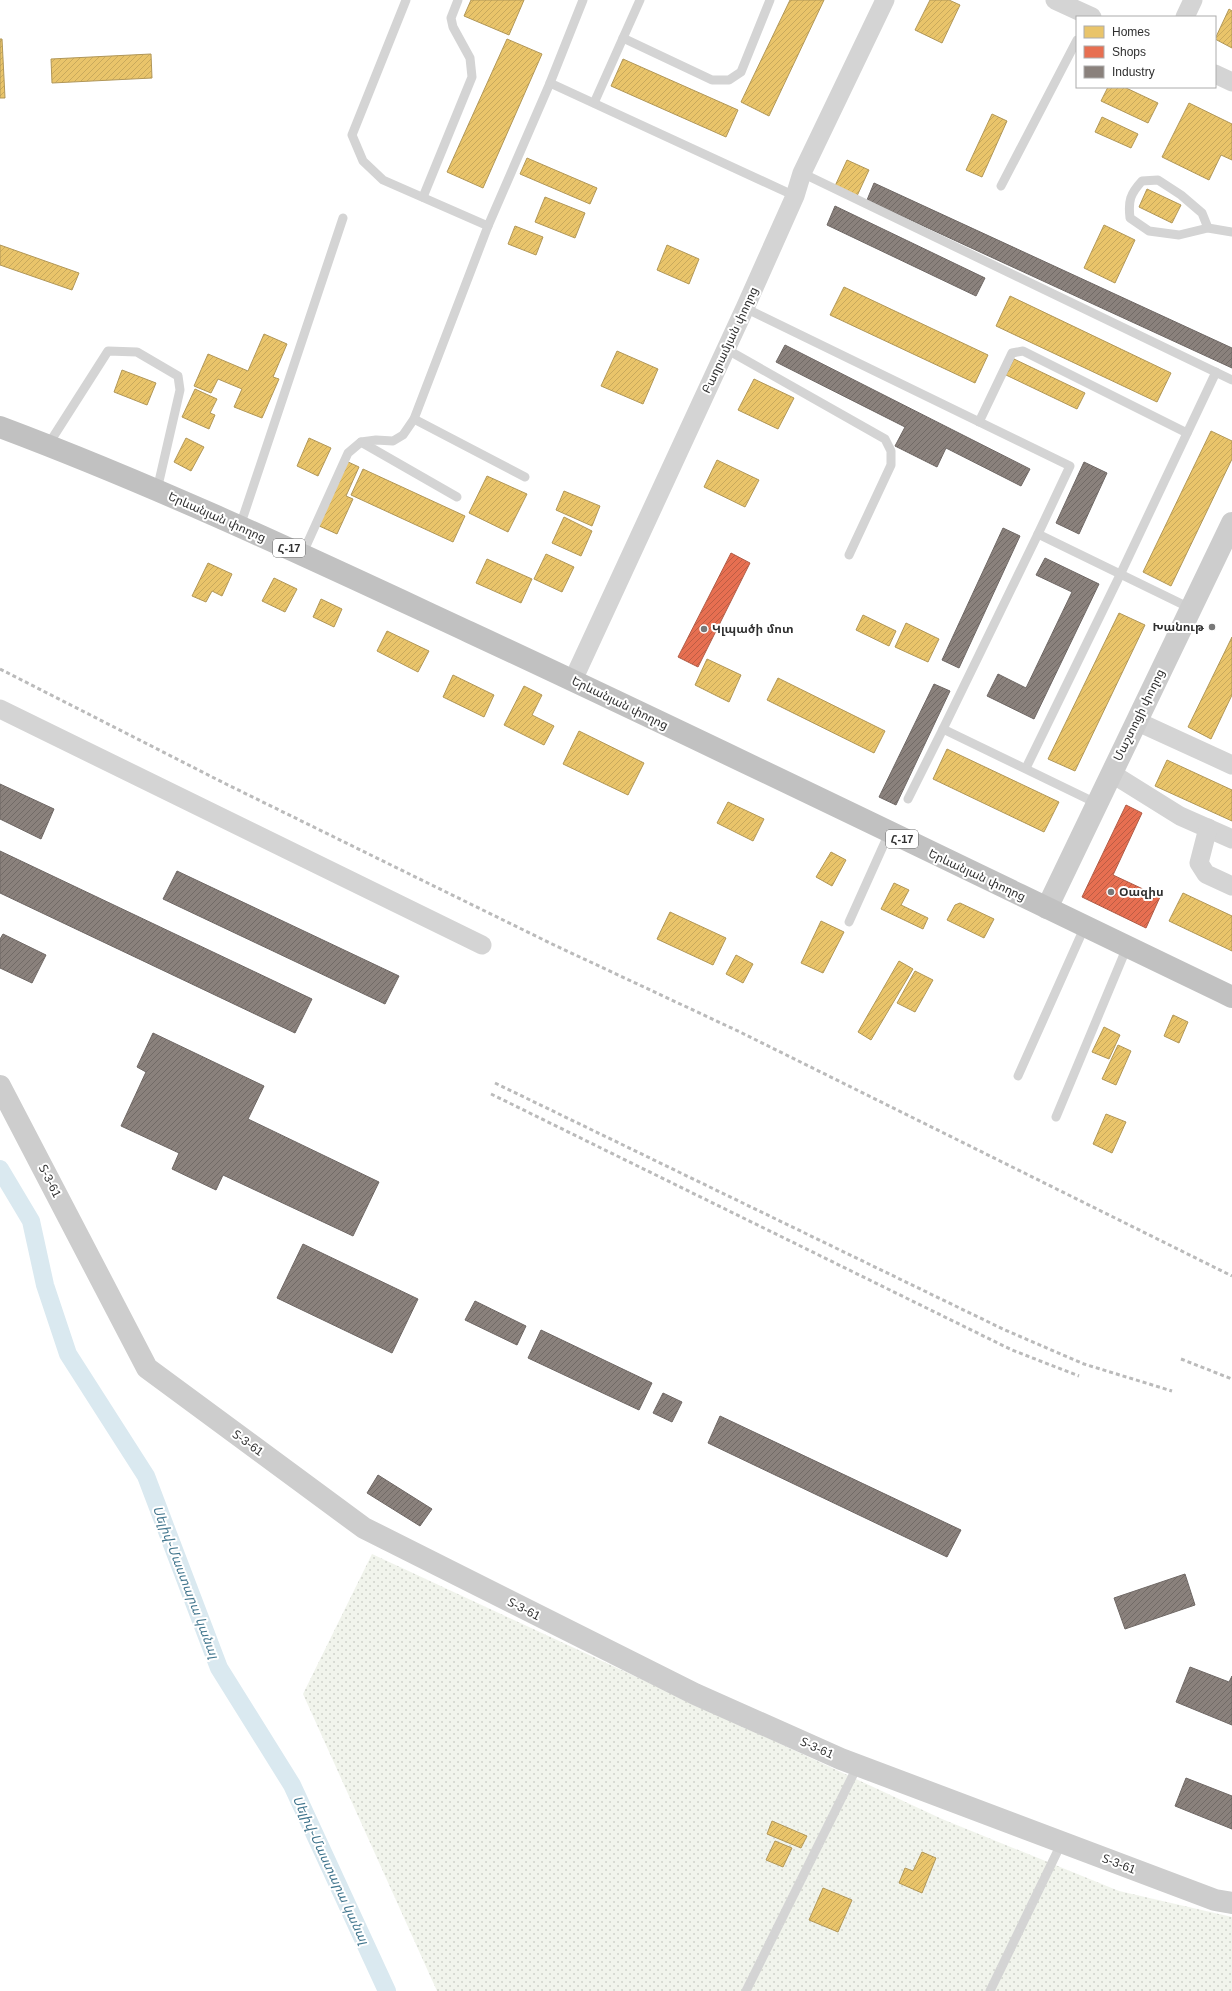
<svg xmlns="http://www.w3.org/2000/svg" width="1232" height="1991" viewBox="0 0 1232 1991" font-family="Helvetica,'Noto Sans Armenian',sans-serif">
<style>
.garden{fill:url(#garden-dots)}
.homes{fill:url(#homes-hatch);stroke:#b19758}
.shops{fill:url(#shops-hatch);stroke:#b05c47}
.industry{fill:url(#industry-hatch);stroke:#6f6865}
.lines{fill:none;stroke-linecap:round;stroke-linejoin:round}
.canal{stroke:#dae9f0;stroke-width:18}
.lane{stroke:#d4d4d4;stroke-width:9}
.street{stroke:#d4d4d4;stroke-width:19}
.secondary{stroke:#cdcdcd;stroke-width:22}
.highway{stroke:#c1c1c1;stroke-width:22}
.rail{stroke:#bbb;stroke-width:3;stroke-dasharray:4 3;stroke-linecap:butt}
.poi-dot{fill:#787878;stroke:#fff;stroke-width:1.5}
.labels{text-anchor:middle;dominant-baseline:central;stroke-width:4;stroke-linejoin:round;paint-order:stroke}
.shield{fill:#fff;stroke:#6d6d6d;stroke-width:1}
.shield-label{font-size:11px;font-weight:bold;fill:#2f2f2f}
.street-label{font-size:12px;fill:#2f2f2f;stroke:#fff}
.poi-label{font-size:12px;font-weight:bold;fill:#2f2f2f;stroke:#fff;text-anchor:start}
.water-label{font-size:13px;font-style:italic;fill:#40758d;stroke:#fff}
</style>
<defs>
<pattern id="garden-dots" width="8" height="8" patternUnits="userSpaceOnUse"><rect width="8" height="8" fill="#f1f4ec"/><path d="M2 2h.1M6 6h.1" fill="none" stroke="#cfd2cb" stroke-width="1.8" stroke-linecap="round"/></pattern>
<pattern id="homes-hatch" width="6" height="6" patternUnits="userSpaceOnUse"><rect width="6" height="6" fill="#e9c46a"/><path d="M-1 1l2-2M0 6l6-6M5 7l2-2" fill="none" stroke="#c8a95c"/></pattern>
<pattern id="shops-hatch" width="6" height="6" patternUnits="userSpaceOnUse"><rect width="6" height="6" fill="#e76f51"/><path d="M-1 1l2-2M0 6l6-6M5 7l2-2" fill="none" stroke="#bc5c44"/></pattern>
<pattern id="industry-hatch" width="6" height="6" patternUnits="userSpaceOnUse"><rect width="6" height="6" fill="#8a817c"/><path d="M-1 1l2-2M0 6l6-6M5 7l2-2" fill="none" stroke="#716a66"/></pattern>
</defs>
<rect width="100%" height="100%" fill="#fff"/>
<polygon class="garden" points="372,1554 942,1819 1119,1891 1232,1917 1232,1991 437,1991 303,1694"/>
<g class="homes">
<polygon points="471,0 524,0 509,35 464,16"/>
<polygon points="790,0 824,0 769,116 741,102"/>
<polygon points="930,0 949,0 960,5 942,43 915,30"/>
<polygon points="1229,9 1232,11 1232,48 1215,39"/>
<polygon points="0,39 2,39 5,98 0,98"/>
<polygon points="507,39 542,54 483,188 447,172"/>
<polygon points="151,54 152,78 52,83 51,59"/>
<polygon points="623,59 738,110 726,137 611,86"/>
<polygon points="1108,87 1124,87 1158,103 1148,123 1101,101"/>
<polygon points="1189,103 1232,124 1232,160 1221,155 1209,180 1162,157"/>
<polygon points="992,114 1007,121 982,177 966,170"/>
<polygon points="1102,117 1138,134 1131,148 1095,132"/>
<polygon points="527,158 597,188 590,204 520,174"/>
<polygon points="847,160 869,170 857,196 835,186"/>
<polygon points="1147,189 1181,205 1172,223 1139,207"/>
<polygon points="545,197 585,213 575,238 535,222"/>
<polygon points="1104,225 1135,240 1115,283 1084,268"/>
<polygon points="515,226 543,237 536,255 508,244"/>
<polygon points="0,245 79,273 72,290 0,265"/>
<polygon points="667,245 699,259 689,284 657,270"/>
<polygon points="844,287 988,355 975,383 830,315"/>
<polygon points="1010,296 1171,373 1157,402 996,326"/>
<polygon points="264,334 287,344 273,377 279,379 262,418 234,407 242,389 218,379 211,393 194,386 208,354 248,371"/>
<polygon points="617,351 658,369 643,404 601,386"/>
<polygon points="1014,359 1085,393 1077,409 1006,375"/>
<polygon points="122,370 156,383 147,405 114,392"/>
<polygon points="754,379 794,398 778,429 738,410"/>
<polygon points="195,389 217,399 210,413 215,415 209,429 182,417"/>
<polygon points="1211,431 1232,441 1232,459 1171,586 1143,572"/>
<polygon points="186,438 204,447 191,471 174,462"/>
<polygon points="309,438 331,448 318,476 297,466"/>
<polygon points="717,460 759,480 745,507 704,487"/>
<polygon points="346,461 359,467 346,496 353,499 337,534 317,525"/>
<polygon points="363,469 465,516 453,542 351,495"/>
<polygon points="487,476 527,494 508,532 469,513"/>
<polygon points="564,491 600,506 592,526 556,510"/>
<polygon points="564,517 592,531 581,556 552,543"/>
<polygon points="546,554 574,567 562,592 534,579"/>
<polygon points="487,559 532,579 521,603 476,583"/>
<polygon points="208,563 232,574 222,596 212,591 206,602 192,596"/>
<polygon points="274,578 297,589 285,612 262,601"/>
<polygon points="321,599 342,609 334,627 313,617"/>
<polygon points="1119,613 1145,625 1075,771 1048,759"/>
<polygon points="863,615 896,631 889,646 856,630"/>
<polygon points="906,623 939,639 928,662 895,647"/>
<polygon points="387,631 429,651 418,672 377,651"/>
<polygon points="1232,637 1232,695 1211,739 1188,727"/>
<polygon points="707,659 741,675 729,702 695,685"/>
<polygon points="453,675 494,695 484,717 443,697"/>
<polygon points="778,678 885,731 874,753 767,700"/>
<polygon points="524,686 542,695 532,715 554,726 544,745 504,725"/>
<polygon points="579,731 644,763 628,795 563,764"/>
<polygon points="947,749 1059,802 1044,832 933,779"/>
<polygon points="1167,760 1232,790 1232,821 1155,786"/>
<polygon points="728,802 764,819 753,841 717,823"/>
<polygon points="831,852 846,860 832,886 816,877"/>
<polygon points="894,883 909,890 901,905 928,918 923,929 881,909"/>
<polygon points="1183,893 1232,916 1232,951 1169,921"/>
<polygon points="960,903 994,919 984,938 947,920 955,905"/>
<polygon points="670,912 726,938 713,965 657,939"/>
<polygon points="821,921 844,932 823,973 801,963"/>
<polygon points="736,955 753,964 743,983 726,974"/>
<polygon points="899,961 913,969 871,1040 858,1032"/>
<polygon points="915,971 933,980 915,1012 897,1003"/>
<polygon points="1173,1015 1188,1022 1179,1043 1164,1036"/>
<polygon points="1104,1027 1120,1035 1109,1059 1092,1052"/>
<polygon points="1118,1045 1131,1051 1116,1085 1102,1079"/>
<polygon points="1106,1114 1126,1122 1112,1153 1093,1144"/>
<polygon points="772,1821 807,1836 801,1848 767,1834"/>
<polygon points="775,1841 792,1848 783,1867 766,1860"/>
<polygon points="922,1852 936,1858 922,1893 899,1883 905,1868 913,1871"/>
<polygon points="823,1888 852,1900 838,1932 809,1920"/>
</g>
<g class="shops">
<polygon points="731,553 750,563 698,667 678,657"/>
<polygon points="1126,805 1142,813 1113,875 1160,897 1146,928 1082,897"/>
</g>
<g class="industry">
<polygon points="874,183 1232,348 1232,368 867,200"/>
<polygon points="835,206 985,278 976,296 827,225"/>
<polygon points="785,345 1030,469 1021,486 946,448 937,467 895,446 905,427 776,362"/>
<polygon points="1084,462 1107,473 1079,534 1056,523"/>
<polygon points="1003,528 1020,536 959,668 942,660"/>
<polygon points="1045,558 1099,584 1034,719 987,696 998,674 1026,688 1072,592 1036,575"/>
<polygon points="934,684 950,691 896,805 879,797"/>
<polygon points="0,784 54,809 41,839 0,819"/>
<polygon points="0,851 312,999 295,1033 0,893"/>
<polygon points="177,871 399,976 385,1004 163,899"/>
<polygon points="3,934 46,955 32,983 0,968 0,939"/>
<polygon points="153,1033 264,1086 248,1119 379,1182 353,1236 223,1175 216,1190 172,1169 179,1153 121,1126 146,1072 137,1067"/>
<polygon points="303,1244 418,1299 392,1353 277,1298"/>
<polygon points="475,1301 526,1326 517,1345 465,1320"/>
<polygon points="541,1330 652,1383 639,1410 528,1358"/>
<polygon points="663,1393 682,1402 672,1422 653,1413"/>
<polygon points="720,1416 961,1530 947,1557 708,1443"/>
<polygon points="378,1475 432,1509 420,1526 367,1493"/>
<polygon points="1185,1574 1195,1605 1125,1629 1114,1598"/>
<polygon points="1190,1667 1229,1682 1232,1676 1232,1725 1176,1702"/>
<polygon points="1186,1778 1232,1796 1232,1829 1175,1806"/>
</g>
<g class="lines">
<polyline class="canal" points="0,1169 31,1221 45,1285 68,1354 146,1476 219,1668 292,1785 387,1991"/>
<g class="lane">
<polyline points="406,0 352,135 363,161 383,180 488,226"/>
<polyline points="623,38 712,80 729,80 741,72 770,0"/>
<polyline points="550,83 795,196"/>
<polyline points="594,103 640,0"/>
<polyline points="802,173 1232,380"/>
<polyline points="1001,186 1077,40"/>
<polyline points="423,197 472,77 470,58 453,27 451,18 458,0"/>
<path d="M 1208,228 L 1202,213 L 1181,195 L 1158,180 L 1142,181 C 1130,194 1128,201 1130,218 L 1149,231 L 1179,235 L 1208,228 L 1232,232"/>
<polyline points="745,308 1070,466 1038,534 1190,608"/>
<polyline points="726,349 885,439 891,451 891,465 849,555"/>
<polyline points="414,419 525,477"/>
<polyline points="979,422 1012,353 1023,351 1187,433"/>
<polyline points="361,442 457,497"/>
<polyline points="48,445 108,351 137,352 178,376 180,390 157,490"/>
<polyline points="240,526 343,218"/>
<polyline points="302,555 348,453 361,442 376,440 393,441 403,435 414,419 488,226 550,83 583,0"/>
<polyline points="943,729 1038,534"/>
<polyline points="1026,768 1120,575 1216,372"/>
<polyline points="908,799 943,729 1096,803"/>
<polyline points="849,922 889,833"/>
<polyline points="1018,1076 1085,926"/>
<polyline points="1056,1117 1127,947"/>
<polyline points="746,1991 858,1765"/>
<polyline points="990,1991 1062,1842"/>
</g>
<g class="street">
<polyline points="1055,0 1092,17"/>
<polyline points="1185,17 1193,0"/>
<polyline points="1215,74 1232,82"/>
<polyline points="573,680 745,308 795,196 802,173 885,0"/>
<polyline points="0,709 482,945"/>
<polyline points="1136,721 1232,765"/>
<polyline points="1111,773 1180,816 1232,839"/>
<polyline points="1208,828 1199,863 1206,874 1232,886"/>
</g>
<g class="secondary">
<polyline points="1047,908 1232,523"/>
<polyline points="0,1086 147,1368 364,1528 695,1694 841,1759 1215,1900 1232,1903"/>
</g>
<path class="highway" d="M 0,427 C 160,487 314,560 469,632 C 725,751 978,875 1232,997"/>
<g class="rail">
<polyline points="0,669 222,782 552,944 740,1032 1232,1276"/>
<polyline points="495,1083 1005,1330 1084,1364 1172,1391"/>
<polyline points="491,1094 1012,1350 1079,1376"/>
<polyline points="1181,1359 1232,1379"/>
</g>
</g>
<g class="poi-dot">
<circle cx="1212" cy="627" r="4"/>
<circle cx="704" cy="629" r="4"/>
<circle cx="1111" cy="892" r="4"/>
</g>
<g class="labels">
<g class="shield">
<rect x="273" y="539" width="32" height="18" rx="3"/>
<rect x="886" y="830" width="32" height="18" rx="3"/>
</g>
<g class="shield-label">
<text x="289" y="548">Հ-17</text>
<text x="902" y="839">Հ-17</text>
</g>
<g class="street-label">
<text transform="translate(730 340) rotate(-65)">Բաղրամյան փողոց</text>
<text transform="translate(217 517) rotate(24)">Երևանյան փողոց</text>
<text transform="translate(620 703) rotate(26)">Երևանյան փողոց</text>
<text transform="translate(1139 715) rotate(-64)">Մաշտոցի փողոց</text>
<text transform="translate(977 875) rotate(25)">Երևանյան փողոց</text>
<text transform="translate(50 1181) rotate(63)">Տ-3-61</text>
<text transform="translate(248 1443) rotate(36)">Տ-3-61</text>
<text transform="translate(524 1609) rotate(27)">Տ-3-61</text>
<text transform="translate(817 1748) rotate(24)">Տ-3-61</text>
<text transform="translate(1119 1864) rotate(21)">Տ-3-61</text>
</g>
<g class="poi-label">
<text x="1204" y="627" text-anchor="end">Խանութ</text>
<text x="712" y="629">Կլպածի մոտ</text>
<text x="1119" y="892">Օազիս</text>
</g>
<g class="water-label">
<text transform="translate(186 1582) rotate(69)">Սելիվ֊Մաստարա կանալ</text>
<text transform="translate(331 1870) rotate(65)">Սելիվ֊Մաստարա կանալ</text>
</g>
</g>
<rect x="1076" y="16" width="140" height="72" fill="#ffffff" stroke="#acacac"/>
<rect x="1084" y="26" width="20" height="12" fill="#e9c46a" stroke="#acacac"/>
<text x="1112" y="36" font-size="12" fill="#2f2f2f">Homes</text>
<rect x="1084" y="46" width="20" height="12" fill="#e76f51" stroke="#acacac"/>
<text x="1112" y="56" font-size="12" fill="#2f2f2f">Shops</text>
<rect x="1084" y="66" width="20" height="12" fill="#8a817c" stroke="#acacac"/>
<text x="1112" y="76" font-size="12" fill="#2f2f2f">Industry</text>
</svg>
